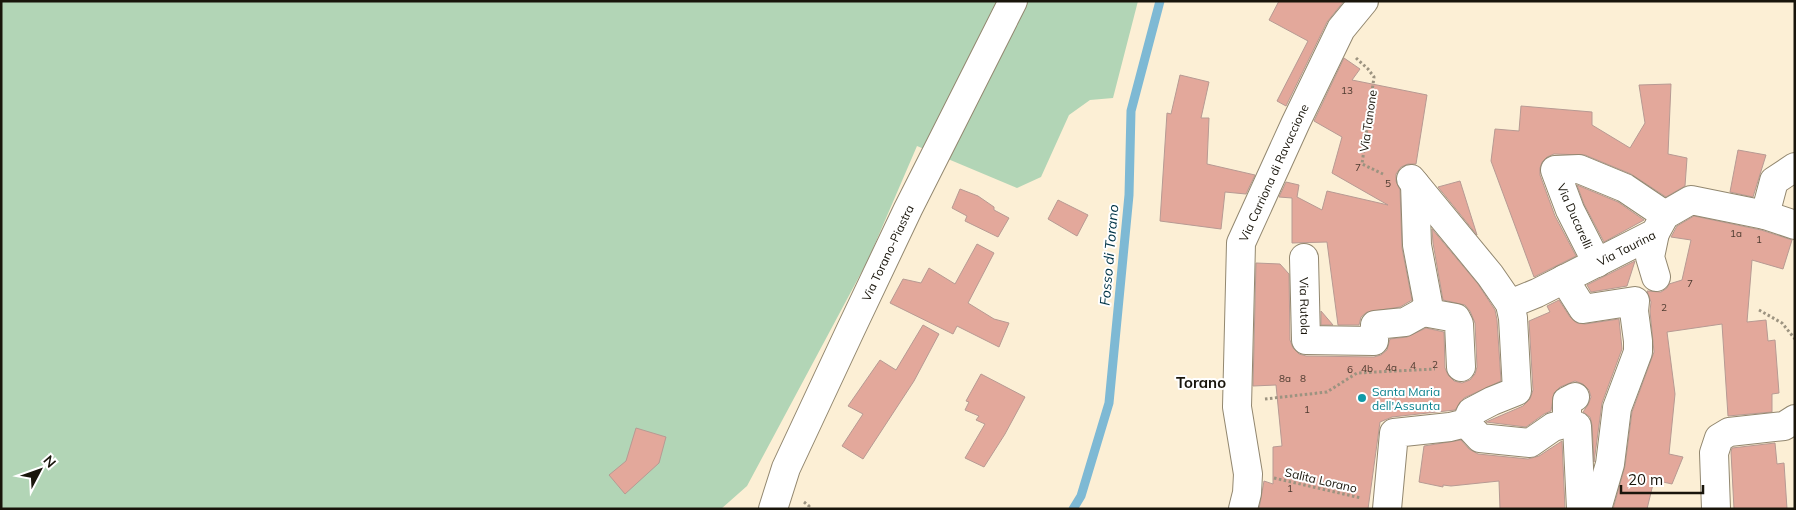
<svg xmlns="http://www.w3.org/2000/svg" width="1796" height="510" viewBox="0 0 1796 510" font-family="Mulish,sans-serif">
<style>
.green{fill:#b2d5b6}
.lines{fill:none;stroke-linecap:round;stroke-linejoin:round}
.stream{stroke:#7eb9d4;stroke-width:9}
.building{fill:#e3a89b;stroke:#b79a93}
.minor-casing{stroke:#92876f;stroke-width:30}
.path{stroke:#9c9380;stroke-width:3;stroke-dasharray:2.5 2.5;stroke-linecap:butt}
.minor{stroke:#fff;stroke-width:28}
.culture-dot{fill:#0f9aa8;stroke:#fff;stroke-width:2}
.labels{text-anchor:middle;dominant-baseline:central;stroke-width:4;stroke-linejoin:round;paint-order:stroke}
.number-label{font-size:10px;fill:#4c3a2f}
.street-label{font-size:12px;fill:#19150b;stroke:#fff}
.culture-label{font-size:12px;fill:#0d838f;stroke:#fff;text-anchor:start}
.water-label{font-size:14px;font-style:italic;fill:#003447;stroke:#fff}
.quarter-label{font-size:15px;font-weight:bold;fill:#19150b;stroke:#fff}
</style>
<rect width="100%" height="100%" fill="#fcefd5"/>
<polygon class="green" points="1,1 1138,1 1113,98 1090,100 1069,115 1041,177 1017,188 917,146 868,260 747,486 721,509 1,509"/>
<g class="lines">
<polyline class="stream" points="1073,509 1081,496 1109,403 1129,195 1131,111 1160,1"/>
</g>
<g class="building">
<polygon points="1279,1 1344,1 1327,22 1286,106 1277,101 1308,41 1269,20"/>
<polygon points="1344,58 1360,69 1352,80 1427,95 1416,164 1408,164 1401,167 1396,174 1396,181 1400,190 1402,248 1412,300 1400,307 1367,312 1361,317 1359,325 1338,325 1327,242 1292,243 1292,198 1279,197 1286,182 1299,185 1297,197 1322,210 1327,191 1388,205 1332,173 1342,137 1314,121"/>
<polygon points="1180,75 1209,82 1201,118 1209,118 1207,164 1255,175 1246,194 1225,192 1221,229 1160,221 1167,113 1171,114"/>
<polygon points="1671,84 1668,154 1687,158 1685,186 1666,197 1631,174 1585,155 1554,154 1547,157 1542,162 1540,168 1540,175 1555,216 1576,256 1534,277 1491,161 1495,129 1519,131 1521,106 1592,112 1592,125 1630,148 1645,123 1639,85"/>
<polygon points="1738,150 1766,155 1753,197 1730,192"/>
<polygon points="1460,181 1477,235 1438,187"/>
<polygon points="1577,185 1618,202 1644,220 1604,242 1584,204"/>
<polygon points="960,189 978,196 994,207 994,210 1009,218 998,237 965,221 967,216 952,208"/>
<polygon points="1058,200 1088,215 1077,236 1048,219"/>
<polygon points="1694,216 1761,230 1792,240 1783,269 1752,260 1747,322 1766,320 1768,341 1775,340 1779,393 1772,394 1772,412 1728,416 1722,324 1667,332 1675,394 1669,454 1683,457 1672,484 1654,480 1647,509 1613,509 1625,466 1632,412 1654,352 1650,311 1651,302 1647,291 1661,292 1667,288 1669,284 1682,280 1691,240 1671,237 1677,226"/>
<polygon points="1432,229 1478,284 1495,310 1497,320 1501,381 1464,398 1455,410 1392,417 1380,422 1368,509 1259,509 1264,481 1273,484 1273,447 1282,446 1276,385 1253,386 1256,263 1280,264 1289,274 1290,340 1293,348 1299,354 1306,356 1374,357 1381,355 1387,350 1390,339 1407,337 1426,328 1444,332 1445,368 1448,375 1454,381 1462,383 1470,380 1475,374 1477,367 1475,323 1470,311 1465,305 1443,300 1433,243"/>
<polygon points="977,244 994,253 968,303 994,319 1009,323 999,347 957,326 953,334 890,303 903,279 921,283 929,268 955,284"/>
<polygon points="1635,261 1627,286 1591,292 1587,285"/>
<polygon points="1559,300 1570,317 1577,323 1585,324 1619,319 1622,349 1602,403 1594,462 1592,425 1590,417 1583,412 1588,405 1591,397 1589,390 1583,384 1575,381 1560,387 1554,393 1551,411 1544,414 1526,427 1486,422 1523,406 1530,399 1533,390 1529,321 1550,312 1547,306"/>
<polygon points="1321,311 1333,325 1321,325"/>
<polygon points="923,325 939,334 914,381 863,459 842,446 863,414 848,406 880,360 896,370"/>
<polygon points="981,374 1025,397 1005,434 984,467 965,458 985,424 976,420 979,416 965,410 969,402 966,401"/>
<polygon points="636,428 666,437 659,463 625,494 609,475 626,461"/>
<polygon points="1461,440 1469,449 1478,454 1528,459 1539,456 1562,441 1565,509 1500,509 1499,481 1451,486 1443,485 1443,487 1419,482 1424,446"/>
<polygon points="1775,443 1777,464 1784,463 1787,509 1734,509 1731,452 1732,448"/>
</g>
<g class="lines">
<g class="minor-casing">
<g id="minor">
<polyline points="1415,184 1417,245 1428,303 1423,312 1456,318 1459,324 1461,367"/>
<polyline points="1765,215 1774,181 1795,167"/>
<polyline points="1655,233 1650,257 1656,277"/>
<path id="s1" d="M 1304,258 L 1306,340 L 1374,341 L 1375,325 L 1405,322 L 1423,312"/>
<polyline points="1597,263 1570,210 1555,170 1579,169 1625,188 1665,215"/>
<polyline points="1564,279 1583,309 1635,301 1634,311 1638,341 1638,352 1617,408 1610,464 1597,509"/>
<path id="s2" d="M 1510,304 L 1537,293 L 1655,233 L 1665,215 L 1691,200 L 1765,215 L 1795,225"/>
<polyline points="1466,423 1480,438 1530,443 1553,427 1567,423 1567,401 1575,397"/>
<polyline points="1567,423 1577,426 1581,509"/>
<path id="s3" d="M 773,509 L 786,468 L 851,329 L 908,209 L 1013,1"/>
<path id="s4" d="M 1243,509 L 1247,493 L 1248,474 L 1237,407 L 1241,243 L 1296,122 L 1341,29 L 1364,1"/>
<polyline points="1387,509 1394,433 1450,427 1466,423 1471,412 1492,401 1517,391 1513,318 1510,304 1490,275 1411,179"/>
<polyline points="1716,509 1714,453 1719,438 1729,432 1784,426 1795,419"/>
</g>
</g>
<g class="path">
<polyline points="1356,58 1368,69 1374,77 1362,164 1383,174"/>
<polyline points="1759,310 1782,323 1795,339"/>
<polyline points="1265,399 1327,392 1357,373 1435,369"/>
<polyline points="1274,478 1361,498"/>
<polyline points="804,502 809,506 808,509"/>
</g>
<use href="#minor" class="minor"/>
</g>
<circle class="culture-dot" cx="1362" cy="398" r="5"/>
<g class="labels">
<g class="number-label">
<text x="1347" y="90">13</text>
<text x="1358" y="167">7</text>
<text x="1388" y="183">5</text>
<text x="1736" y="233">1a</text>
<text x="1759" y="239">1</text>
<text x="1690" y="283">7</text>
<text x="1664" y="307">2</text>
<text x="1435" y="364">2</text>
<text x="1413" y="365">4</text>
<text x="1391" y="367">4a</text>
<text x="1367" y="368">4b</text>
<text x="1350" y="369">6</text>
<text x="1285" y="378">8a</text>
<text x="1303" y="378">8</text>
<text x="1307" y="409">1</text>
<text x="1290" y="488">1</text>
</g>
<g class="street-label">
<text transform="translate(1368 121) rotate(-82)">Via Tanone</text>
<text stroke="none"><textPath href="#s4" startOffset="345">Via Carriona di Ravaccione</textPath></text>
<text transform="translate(1575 216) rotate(66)">Via Ducarelli</text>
<text stroke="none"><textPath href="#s2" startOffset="129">Via Taurina</textPath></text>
<text stroke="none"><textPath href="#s3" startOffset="281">Via Torano-Piastra</textPath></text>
<text stroke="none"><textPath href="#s1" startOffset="48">Via Rutola</textPath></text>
<text transform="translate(1321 480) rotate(13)">Salita Lorano</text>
</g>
<g class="culture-label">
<text x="1372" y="391">Santa Maria<tspan x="1372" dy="14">dell'Assunta</tspan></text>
</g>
<g class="water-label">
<text transform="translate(1109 255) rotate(-85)">Fosso di Torano</text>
</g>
<g class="quarter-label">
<text x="1201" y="382">Torano</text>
</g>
</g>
<rect width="1796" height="510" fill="none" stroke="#19150b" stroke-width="5"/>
<g transform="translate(40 470) rotate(49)" stroke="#ffffff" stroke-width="4" paint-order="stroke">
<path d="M0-4L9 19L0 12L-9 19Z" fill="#19150b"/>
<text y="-8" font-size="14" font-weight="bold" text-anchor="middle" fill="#19150b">N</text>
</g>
<path d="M1621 485v8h82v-8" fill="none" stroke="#19150b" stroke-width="2.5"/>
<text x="1628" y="485" font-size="15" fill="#19150b" stroke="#ffffff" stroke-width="4" paint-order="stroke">20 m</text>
</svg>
